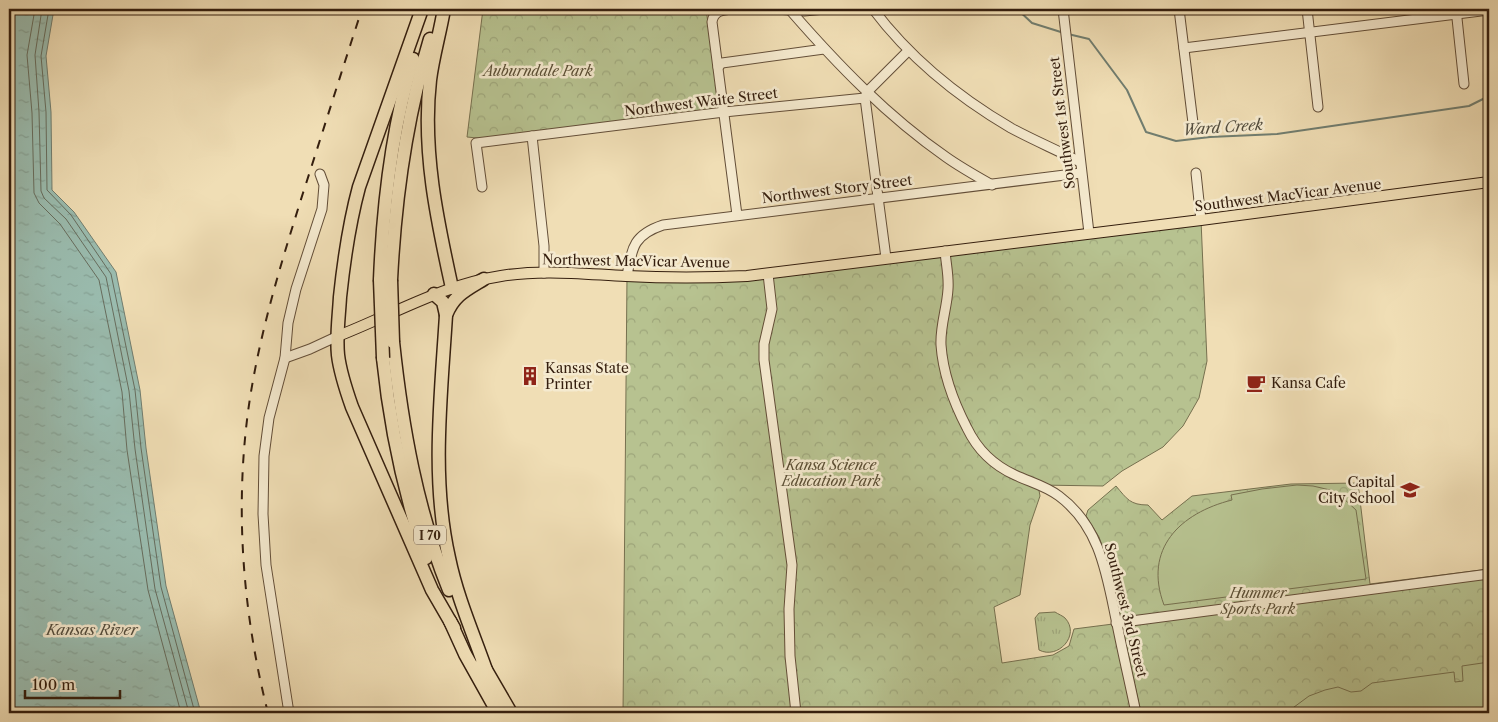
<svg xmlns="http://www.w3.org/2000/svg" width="1498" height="722" viewBox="0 0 1498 722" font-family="'Libre Caslon Text',serif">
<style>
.grass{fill:url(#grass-tufts);stroke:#76704f}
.park{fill:url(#park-crowns);stroke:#76704f}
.pitch{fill:#b7c290;stroke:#76704f}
.water{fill:url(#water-ripples);stroke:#717d6f}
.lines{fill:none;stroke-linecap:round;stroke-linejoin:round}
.shore{stroke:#676d5e;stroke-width:1}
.stream{stroke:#717d6f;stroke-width:2}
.minor-casing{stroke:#634e38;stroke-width:11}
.major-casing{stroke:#341e0e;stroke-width:12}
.highway-casing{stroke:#341e0e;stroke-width:15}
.minor{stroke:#f5eacf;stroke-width:9}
.major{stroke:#f0deb5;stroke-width:10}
.highway{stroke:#f0deb5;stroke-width:12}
.rail{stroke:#341e0e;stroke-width:2;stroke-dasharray:9 9;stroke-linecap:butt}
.highway-bridge-casing{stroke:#341e0e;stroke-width:15;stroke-linecap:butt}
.highway-bridge{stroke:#f0deb5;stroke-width:12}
.labels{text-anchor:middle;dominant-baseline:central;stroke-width:5;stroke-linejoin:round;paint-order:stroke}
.shield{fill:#f5eacf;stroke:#6e5b48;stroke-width:1}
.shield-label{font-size:12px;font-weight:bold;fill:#341e0e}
.park-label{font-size:14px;font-style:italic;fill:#5b4f35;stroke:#f5eacf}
.street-label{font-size:14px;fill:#341e0e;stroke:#f5eacf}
.poi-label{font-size:14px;fill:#341e0e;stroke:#f5eacf;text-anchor:start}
.water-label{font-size:15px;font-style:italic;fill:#534d3e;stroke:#f5eacf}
</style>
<defs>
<pattern id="grass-tufts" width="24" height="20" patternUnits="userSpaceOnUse" patternTransform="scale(1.25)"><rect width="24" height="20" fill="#b7c290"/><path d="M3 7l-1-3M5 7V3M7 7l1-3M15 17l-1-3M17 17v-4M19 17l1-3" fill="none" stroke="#9ea67b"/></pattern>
<pattern id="park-crowns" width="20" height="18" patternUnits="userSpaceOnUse" patternTransform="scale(1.25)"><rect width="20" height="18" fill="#b7c290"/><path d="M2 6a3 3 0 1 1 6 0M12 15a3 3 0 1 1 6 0" fill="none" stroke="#9ea67b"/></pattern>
<pattern id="water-ripples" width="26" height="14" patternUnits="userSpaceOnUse" patternTransform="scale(1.25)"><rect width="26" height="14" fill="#9abcaf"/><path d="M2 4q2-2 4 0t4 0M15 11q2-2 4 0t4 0" fill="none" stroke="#85a195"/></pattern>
</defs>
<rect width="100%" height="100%" fill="#f0deb5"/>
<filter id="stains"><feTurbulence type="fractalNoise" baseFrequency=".004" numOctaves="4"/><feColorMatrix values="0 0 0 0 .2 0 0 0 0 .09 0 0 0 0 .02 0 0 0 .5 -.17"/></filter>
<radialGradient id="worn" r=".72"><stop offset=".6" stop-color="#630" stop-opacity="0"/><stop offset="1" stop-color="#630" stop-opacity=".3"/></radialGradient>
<path class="grass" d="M 1055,612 C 1058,614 1063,616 1065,618 C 1081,635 1058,660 1039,650 L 1035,618 L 1039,613 Z"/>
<g class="park">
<polygon points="483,9 706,9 720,108 487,139 467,137"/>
<polygon points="1201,220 1207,361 1199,398 1183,426 1163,447 1122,471 1103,486 1038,485 1040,496 1030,525 1020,595 994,607 1002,663 1053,655 1069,646 1074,629 1113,624 1132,713 623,713 627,276 768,274"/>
<path d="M 1358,483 L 1370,584 L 1489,569 L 1489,713 L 1141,713 L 1107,559 L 1099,537 L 1086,516 L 1088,510 L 1116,486 C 1127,499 1130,505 1148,505 L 1162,520 L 1192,496 L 1291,484 Z"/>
</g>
<g class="pitch">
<path d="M 1297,485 L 1313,486 L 1330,490 L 1343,498 L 1356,510 L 1366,579 L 1164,605 C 1143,549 1180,513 1232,500 L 1231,495 L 1262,489 Z"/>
<polygon points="1489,662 1489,713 1286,713 1309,696 1325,690 1338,687 1351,692 1361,691 1372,683 1454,672 1455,682 1463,681 1462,666"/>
</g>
<polygon class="water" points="9,9 54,9 46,56 51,112 52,190 74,212 116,272 140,390 146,448 166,586 201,713 9,713"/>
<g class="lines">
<g class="shore">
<polyline points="35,9 27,55 32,113 34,193 39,203 60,224 99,280 122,392 127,450 148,590 181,713"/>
<polyline points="42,9 35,55 39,112 41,191 44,198 66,219 106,277 129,391 135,449 155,589 189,713"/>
<polyline points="49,9 41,56 46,112 47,190 71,215 111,274 135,390 141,448 161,587 195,713"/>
</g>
<g class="stream">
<polyline points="1017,9 1032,23 1064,33"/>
<polyline points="1068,34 1089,39 1127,90 1146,132 1176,141 1210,137 1277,134 1469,106 1489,96"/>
</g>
<g class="minor-casing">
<g id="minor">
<path d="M 736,9 C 725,10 714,9 712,22 L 737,215"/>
<polyline points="776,9 804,11 825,9"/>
<path d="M 873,9 C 910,58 958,97 1011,128 C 1033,140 1057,150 1080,162"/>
<polyline points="1063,9 1089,233"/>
<polyline points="1179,9 1193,123"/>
<polyline points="1307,9 1318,107"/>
<polyline points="1456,9 1464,84"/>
<path d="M 790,10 C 837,64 887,116 946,157 C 960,167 976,176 992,185"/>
<polyline points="1184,48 1489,10"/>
<polyline points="718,67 722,63 824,49"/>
<polyline points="532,136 544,246 544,273"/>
<polyline points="1196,173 1201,220"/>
<polyline points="482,187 476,143 724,112 865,98"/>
<path d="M 945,251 C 946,264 949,276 948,289 C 947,308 940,326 941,345 C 943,374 954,403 967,428 C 977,449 993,465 1015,475 C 1030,482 1046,486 1059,496 C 1101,527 1107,577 1117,624 C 1123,654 1130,684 1136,713"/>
<polyline points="886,258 865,98 867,92 908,51"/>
<polyline points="768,274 772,309 764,344 764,360 792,565 789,609 790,656 796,713"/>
<path d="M 627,276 C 632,248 633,235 663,225 L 1081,173"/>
<polyline points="285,358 310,349 338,336"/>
<polyline points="1116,623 1489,574"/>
<polyline points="289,713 266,565 263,514 264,456 269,418 285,358 288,323 296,289 322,209 324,185 320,174"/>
</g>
</g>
<g class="major-casing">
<path id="major" d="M 338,336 C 392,315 442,285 501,276 C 542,269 584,274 626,276 C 666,278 706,278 747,276 L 1201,220 L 1489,182"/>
</g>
<g class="highway-casing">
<g id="highway">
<path d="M 422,9 L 359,187 C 349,224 344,259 340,297 C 339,316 336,336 338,355 C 340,372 346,390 352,407 L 432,590 L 454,628"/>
<path d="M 444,9 C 440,33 433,56 430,80 C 422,150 437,220 452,288"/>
<path d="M 484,279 C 466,290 454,295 446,315 C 441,396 431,479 449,558 C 457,597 473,633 486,670"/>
<path d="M 380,280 C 383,205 391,131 413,59"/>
<path d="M 391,280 C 395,198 406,118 430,39"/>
<polyline points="434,294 443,302 446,315"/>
<path d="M 393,342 C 402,427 417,511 449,590"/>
<path d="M 383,358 C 390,426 404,493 426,558"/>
<polyline points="450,621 465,654 498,713"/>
<polyline points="482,663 511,713"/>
</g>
</g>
<use href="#minor" class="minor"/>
<use href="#major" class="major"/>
<use href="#highway" class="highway"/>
<path class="rail" d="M 268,713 C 242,611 234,502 250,398 C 261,328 282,260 303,193 C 323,131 342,70 362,9"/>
<g class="highway-bridge-casing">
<g id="highway-bridge">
<polyline points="380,280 383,358"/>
<polyline points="391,280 393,342"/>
</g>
</g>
<use href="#highway-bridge" class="highway-bridge"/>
</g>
<defs>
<g id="building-bare" transform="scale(1.5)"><path d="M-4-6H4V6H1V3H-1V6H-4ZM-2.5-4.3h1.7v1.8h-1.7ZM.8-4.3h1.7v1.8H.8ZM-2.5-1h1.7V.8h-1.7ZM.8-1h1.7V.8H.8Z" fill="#8f2418" stroke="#f5eacf" stroke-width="2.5" paint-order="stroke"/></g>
<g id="cafe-bare" transform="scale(1.5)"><path d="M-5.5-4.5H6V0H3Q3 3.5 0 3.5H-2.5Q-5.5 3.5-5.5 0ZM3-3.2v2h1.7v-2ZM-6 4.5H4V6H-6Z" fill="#8f2418" stroke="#f5eacf" stroke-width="2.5" paint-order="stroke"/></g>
<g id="school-bare" transform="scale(1.5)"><path d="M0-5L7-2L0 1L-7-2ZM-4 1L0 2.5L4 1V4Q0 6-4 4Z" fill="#8f2418" stroke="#f5eacf" stroke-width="2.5" paint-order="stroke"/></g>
</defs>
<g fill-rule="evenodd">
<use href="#building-bare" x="530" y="376"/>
<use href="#cafe-bare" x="1256" y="383"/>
<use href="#school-bare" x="1410" y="490"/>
</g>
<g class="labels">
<rect class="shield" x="414" y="525.5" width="32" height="19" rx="4"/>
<g class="shield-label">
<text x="430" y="535">I 70</text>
</g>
<g class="park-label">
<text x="538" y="71">Auburndale Park</text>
<text x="831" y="465">Kansa Science<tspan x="831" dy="16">Education Park</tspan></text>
<text x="1258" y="593">Hummer<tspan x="1258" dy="16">Sports Park</tspan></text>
</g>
<g class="street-label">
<text transform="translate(701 102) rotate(-7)">Northwest Waite Street</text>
<text transform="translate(1062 123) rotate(-97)">Southwest 1st Street</text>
<text transform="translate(837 189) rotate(-7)">Northwest Story Street</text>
<text transform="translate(1288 195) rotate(-7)">Southwest MacVicar Avenue</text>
<text transform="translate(636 261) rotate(1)">Northwest MacVicar Avenue</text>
<text transform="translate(1126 610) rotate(76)">Southwest 3rd Street</text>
</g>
<g class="poi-label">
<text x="545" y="368">Kansas State<tspan x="545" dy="16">Printer</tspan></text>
<text x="1271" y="383">Kansa Cafe</text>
<text x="1395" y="482" text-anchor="end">Capital<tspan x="1395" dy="16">City School</tspan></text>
</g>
<g class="water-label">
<text transform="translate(1223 127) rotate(-4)">Ward Creek</text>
<text x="92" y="629">Kansas River</text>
</g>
</g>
<rect width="1498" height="722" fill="none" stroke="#f0deb5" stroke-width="30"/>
<rect x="10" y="10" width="1478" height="702" fill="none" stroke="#341e0e" stroke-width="2.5"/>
<rect x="15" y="15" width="1468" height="692" fill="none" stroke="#341e0e"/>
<path d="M25 690v8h95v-8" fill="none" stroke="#341e0e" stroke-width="2.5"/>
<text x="32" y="690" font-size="15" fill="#341e0e" stroke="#f5eacf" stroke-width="4" paint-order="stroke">100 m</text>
<rect width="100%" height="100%" filter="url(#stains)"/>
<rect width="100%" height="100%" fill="url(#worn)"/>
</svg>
